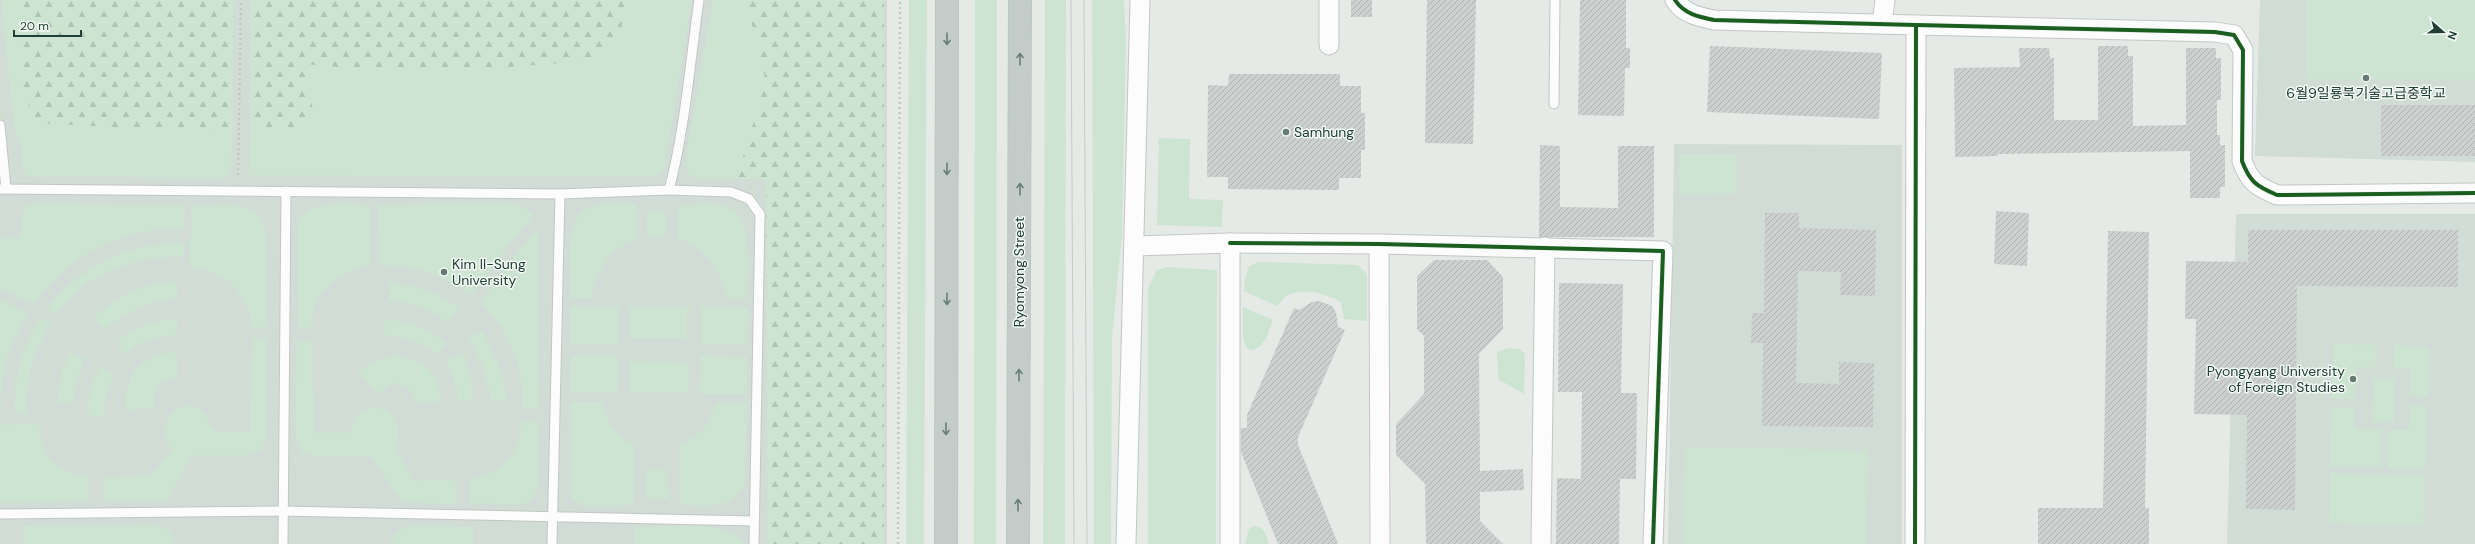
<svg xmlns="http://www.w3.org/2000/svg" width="2475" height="544" viewBox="0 0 2475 544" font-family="'DM Sans','Noto Sans KR',sans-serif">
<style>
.built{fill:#d2dcd7}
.green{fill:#cde4d2}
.forest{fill:url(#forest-firs)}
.building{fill:url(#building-hatch)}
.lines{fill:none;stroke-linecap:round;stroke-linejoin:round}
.service-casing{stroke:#c2c7c4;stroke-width:11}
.minor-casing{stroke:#c2c7c4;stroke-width:21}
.trunk-casing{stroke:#bcc6c2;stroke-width:24}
.path{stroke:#c0cac5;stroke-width:2.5;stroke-dasharray:2 3;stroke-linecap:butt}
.service{stroke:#fbfcfb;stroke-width:9}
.minor{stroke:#fbfcfb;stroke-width:19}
.trunk{stroke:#c4ccca;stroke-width:22}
.tram{stroke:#c6cbc9;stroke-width:1}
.cycleway-casing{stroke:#f3f9f5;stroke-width:6}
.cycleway{stroke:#1b5e20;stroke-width:4}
.oneway{stroke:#6a7e78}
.poi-dot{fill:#667b73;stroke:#f3f9f5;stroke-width:1.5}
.labels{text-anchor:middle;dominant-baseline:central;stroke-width:3;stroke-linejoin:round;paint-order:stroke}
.poi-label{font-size:14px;fill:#213f35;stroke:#f3f9f5;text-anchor:start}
.street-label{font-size:14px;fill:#213f35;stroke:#f3f9f5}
</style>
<defs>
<pattern id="forest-firs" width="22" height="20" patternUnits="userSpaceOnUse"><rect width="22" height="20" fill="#cde4d2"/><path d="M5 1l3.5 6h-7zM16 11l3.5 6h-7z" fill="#b0c5b5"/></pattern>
<pattern id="building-hatch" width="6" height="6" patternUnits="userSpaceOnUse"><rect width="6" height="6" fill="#ccd1cf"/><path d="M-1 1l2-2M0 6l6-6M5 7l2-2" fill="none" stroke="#afb4b2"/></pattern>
</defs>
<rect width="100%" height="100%" fill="#e5eae7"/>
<g class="built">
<rect x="0" y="0" width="887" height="544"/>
<polygon points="2260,0 2475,0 2475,162 2255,156"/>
<polygon points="1674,144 1902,145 1902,544 1668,544"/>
<polygon points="2236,214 2475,214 2475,544 2227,544"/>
</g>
<g class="green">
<path d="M 1,0 L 18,0 L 23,88 L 35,123 L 232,133 L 231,171 L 225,178 L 27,176 C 17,161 29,148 15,133 Z"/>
<path d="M 625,0 L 692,0 L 664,169 L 653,177 L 249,175 L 250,131 L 297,129 L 313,110 L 302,64 C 404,72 500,68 601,60 L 620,39 Z"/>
<polygon points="713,0 746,0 766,82 736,179 698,179 689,174 685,163"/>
<polygon points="909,0 927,0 924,544 906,544"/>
<polygon points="975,0 997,0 996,544 974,544"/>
<polygon points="1045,0 1066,0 1065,544 1043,544"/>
<polygon points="1092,0 1124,0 1126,42 1122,234 1112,338 1111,544 1094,544"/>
<rect x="2307" y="0" width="168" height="79"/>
<polygon points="1159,138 1190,139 1189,199 1223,200 1222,227 1157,225"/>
<polygon points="1679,154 1736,154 1736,193 1680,194"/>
<path d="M 512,203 L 523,207 L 533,215 L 471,295 C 444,276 413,264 380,265 L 378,205 Z"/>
<path d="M 28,204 L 185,205 L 184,229 C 125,226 67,256 33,304 L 0,288 L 0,239 L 20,238 L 24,208 Z"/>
<path d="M 637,204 L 636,239 C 610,248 595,272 592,298 L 571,298 C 571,273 562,218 590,207 C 604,202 622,205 637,204 Z"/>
<path d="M 370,205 L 371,265 C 338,273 312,290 311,327 L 298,328 L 297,227 C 305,197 346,205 370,205 Z"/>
<path d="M 679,205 C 695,205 713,202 728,207 C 754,216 747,276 747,299 L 726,299 C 723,270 706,248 678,238 Z"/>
<path d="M 192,206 C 216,206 257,197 265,227 L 267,327 L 252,327 C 249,292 225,270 190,267 Z"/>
<rect x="647" y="212" width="19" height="24"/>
<path d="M 538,227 L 539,409 L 522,409 C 525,367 509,331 480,302 Z"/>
<path d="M 184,244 L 184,257 C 137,254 82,275 56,315 L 47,309 C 78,267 132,240 184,244 Z"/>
<path d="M 1259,262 L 1358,265 L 1367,274 L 1367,321 L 1344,319 L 1341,302 C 1326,294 1305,287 1288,295 C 1284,297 1280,303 1277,306 L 1244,291 L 1245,279 L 1249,266 Z"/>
<polygon points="1165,267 1217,270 1216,544 1148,544 1148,289 1156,271"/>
<path d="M 177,281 L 177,298 C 148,301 126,312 104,330 L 93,317 C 120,295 142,284 177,281 Z"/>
<path d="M 389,283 C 414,285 438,292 459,308 L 449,322 C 429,310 412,302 389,300 Z"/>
<polygon points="0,299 27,313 6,358 0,400"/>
<polygon points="571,306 618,307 618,344 571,344"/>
<rect x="630" y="307" width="57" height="31"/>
<polygon points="701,307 748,307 747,345 701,345"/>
<path d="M 1243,307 L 1273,320 C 1268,332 1265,349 1251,350 L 1246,347 L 1243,337 Z"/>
<path d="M 41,318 L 51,324 C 33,350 25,382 27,413 L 15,413 C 14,381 22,344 41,318 Z"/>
<path d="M 177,319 L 177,335 C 156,335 142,341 125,354 L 116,343 C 134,327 153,320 177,319 Z"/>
<path d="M 385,320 C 409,320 428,328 446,343 L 437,354 C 421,341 406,336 385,335 Z"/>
<path d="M 482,331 C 495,354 504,375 507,401 L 491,401 C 488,378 481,359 469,339 Z"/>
<path d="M 253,339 L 266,339 L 266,437 L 261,450 L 249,455 L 191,455 L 170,495 L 165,501 L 104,502 L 103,477 L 149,476 L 157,469 L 172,449 C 153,430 174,396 199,409 C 209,415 208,426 215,432 L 250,432 Z"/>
<path d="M 297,341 L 312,341 L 314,433 L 348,433 C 355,427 353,416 363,410 C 375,404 393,410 397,423 C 400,432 397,440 395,448 L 414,481 L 455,479 L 456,504 L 402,502 L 371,456 L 313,456 L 302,452 L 296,439 Z"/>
<polygon points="2334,344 2376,345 2375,367 2356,367 2355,399 2332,398"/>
<polygon points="2394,345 2429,347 2428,397 2410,396 2411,368 2393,368"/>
<polygon points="1508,348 1519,349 1525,354 1524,394 1498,379 1497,352"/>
<polygon points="69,353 84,358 77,378 72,404 57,402 62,373"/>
<path d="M 163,353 L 177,353 L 177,378 C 159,375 152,392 154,407 L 125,411 C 126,379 132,364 163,353 Z"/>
<polygon points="462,354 472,383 473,401 457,401 457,388 446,360"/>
<path d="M 397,356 C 425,359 439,373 441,401 L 417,402 C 412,389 406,384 392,383 L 378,394 L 358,373 C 371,362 380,357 397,356 Z"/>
<polygon points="571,356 618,356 617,393 571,393"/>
<polygon points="701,356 747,357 747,394 700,394"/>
<polygon points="630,361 688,362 688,392 630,392"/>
<polygon points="99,367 114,372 105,400 104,416 88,415 89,395"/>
<polygon points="2374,378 2395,379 2393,423 2372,422"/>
<path d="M 571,402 L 602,402 C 605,421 618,436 634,445 L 633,505 L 586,506 L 572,499 Z"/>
<path d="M 715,403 L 747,403 L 745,482 C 733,512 707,504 680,505 L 680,446 C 698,437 712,424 715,403 Z"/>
<polygon points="2410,405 2427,406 2425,469 2387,468 2388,430 2409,430"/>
<polygon points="2332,407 2354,408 2354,429 2381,429 2380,467 2330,466"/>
<path d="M 522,421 L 539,421 L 538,487 C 534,496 532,501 522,504 L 470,503 L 470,480 C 504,472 518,456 522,421 Z"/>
<path d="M 39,424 C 43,459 54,470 88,477 L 89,502 L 0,503 L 0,425 Z"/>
<polygon points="1685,447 1868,450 1866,544 1683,544"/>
<polygon points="647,469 667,469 668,499 646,499"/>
<polygon points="2330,473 2425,476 2423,526 2329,523"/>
<path d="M 155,525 C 168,526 171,534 177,544 L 24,544 L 24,526 Z"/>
<polygon points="409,526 473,527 473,544 389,544 396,533"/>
<path d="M 1254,526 C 1265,527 1266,535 1269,544 L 1245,544 L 1249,529 Z"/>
<path d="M 635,527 C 661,527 731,518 744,544 L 635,544 Z"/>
</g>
<g class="forest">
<polygon points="18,0 234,0 232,133 35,123 23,88"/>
<polygon points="251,0 625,0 620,39 601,60 493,68 361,69 303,64 313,110 297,129 250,131"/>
<polygon points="746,0 884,0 884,544 768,544 766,179 736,179 766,82"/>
</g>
<g class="building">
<rect x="1351" y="0" width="21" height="17"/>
<polygon points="1427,0 1476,0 1473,144 1425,143"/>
<polygon points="1580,0 1626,0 1626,48 1630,48 1630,68 1625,68 1624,116 1578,115"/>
<polygon points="1710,46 1882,53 1879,119 1707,112"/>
<polygon points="2098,46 2128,46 2128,56 2133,56 2133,126 2186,125 2186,48 2216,48 2216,58 2221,58 2221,100 2217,100 2217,135 2220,135 2220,145 2225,145 2225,187 2220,187 2220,198 2190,198 2190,151 1998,154 1998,156 1955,157 1954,68 2020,67 2019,48 2049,48 2050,58 2054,58 2054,120 2098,120"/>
<polygon points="1229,74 1340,74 1340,86 1361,86 1361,113 1365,113 1365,150 1361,150 1361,178 1339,178 1339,190 1228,189 1228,177 1207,177 1208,85 1228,86"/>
<rect x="2381" y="105" width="94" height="51"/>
<polygon points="1540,145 1560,146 1560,207 1618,208 1618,146 1654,146 1654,237 1539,237"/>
<polygon points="1996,211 2029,213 2027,266 1994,264"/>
<polygon points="1765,213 1799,213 1799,228 1876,230 1875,296 1840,295 1841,272 1798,271 1796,383 1839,384 1839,362 1874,363 1873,427 1762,426 1763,343 1751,343 1752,313 1764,313"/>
<polygon points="2248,230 2458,230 2458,287 2297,286 2295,510 2246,509 2247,415 2194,414 2196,319 2185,319 2186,261 2248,262"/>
<polygon points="2108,231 2149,232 2145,508 2149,508 2149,544 2038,544 2038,508 2103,508"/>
<polygon points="1434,260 1487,260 1503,277 1503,329 1479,354 1480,471 1523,469 1524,490 1480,492 1480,521 1503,544 1426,544 1425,484 1396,455 1396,424 1424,394 1424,336 1417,329 1417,276"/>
<polygon points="1559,283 1623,284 1621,393 1637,393 1636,479 1620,479 1619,544 1556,544 1557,478 1581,479 1582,392 1558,392"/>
<polygon points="1319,301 1332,306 1336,312 1338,327 1345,330 1298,437 1298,445 1338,544 1278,544 1241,452 1241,428 1247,428 1247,415 1294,308 1299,310 1312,302"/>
</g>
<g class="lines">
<g class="service-casing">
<g id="service">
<polyline points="1554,104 1555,0"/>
<polyline points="0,125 6,189"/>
<path d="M 0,189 L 560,194 L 669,190 C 685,130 690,62 699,0"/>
<polyline points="669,190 731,192 749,199 760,214 754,544"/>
<polyline points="0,514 282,511 754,521"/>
<polyline points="283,544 286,191"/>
<polyline points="552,544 560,194"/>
</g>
</g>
<g class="minor-casing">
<g id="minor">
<path d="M 1675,0 C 1684,14 1699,17 1714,20 L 1916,25 L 1915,544"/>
<polyline points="1882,24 1885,0"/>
<path d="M 1916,25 L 2215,32 L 2234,35 L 2243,50 L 2242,161 C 2250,182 2256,186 2277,195 L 2475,193"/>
<polyline points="1329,45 1329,0"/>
<polyline points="1230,243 1379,244 1663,251 1653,544"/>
<polyline points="1379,244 1380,544"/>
<polyline points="1135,246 1230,243 1230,544"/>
<polyline points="1126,544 1140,0"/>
<polyline points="1541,544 1545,247"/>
</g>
</g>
<g class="trunk-casing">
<g id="trunk">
<polyline points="946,544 947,0"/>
<polyline points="1018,544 1020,0"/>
</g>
</g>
<g class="path">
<polyline points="238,175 241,0"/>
<polyline points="898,544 900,0"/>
</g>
<use href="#service" class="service"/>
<use href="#minor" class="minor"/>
<use href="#trunk" class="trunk"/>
<g class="tram">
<polyline points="1071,0 1074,544"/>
<polyline points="1084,0 1087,544"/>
</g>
<g class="cycleway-casing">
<g id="cycleway">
<path d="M 1675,0 C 1684,14 1699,17 1714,20 L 1916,25 L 1915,544"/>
<path d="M 1916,25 L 2215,32 L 2234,35 L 2243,50 L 2242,161 C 2250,182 2256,186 2277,195 L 2475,193"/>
<polyline points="1230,243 1379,244 1663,251 1653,544"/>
</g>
</g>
<use href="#cycleway" class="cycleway"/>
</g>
<defs><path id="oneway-shaft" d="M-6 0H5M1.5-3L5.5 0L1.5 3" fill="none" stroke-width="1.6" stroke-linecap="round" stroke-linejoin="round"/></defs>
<g class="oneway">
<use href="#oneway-shaft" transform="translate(947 39) rotate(90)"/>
<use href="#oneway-shaft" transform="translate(1020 59) rotate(-90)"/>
<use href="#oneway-shaft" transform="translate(947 169) rotate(90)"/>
<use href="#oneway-shaft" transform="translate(1020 189) rotate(-90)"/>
<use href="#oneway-shaft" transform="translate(947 299) rotate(90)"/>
<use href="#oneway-shaft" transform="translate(1019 375) rotate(-90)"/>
<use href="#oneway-shaft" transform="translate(946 429) rotate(90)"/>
<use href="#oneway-shaft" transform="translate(1018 505) rotate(-90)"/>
</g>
<g class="poi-dot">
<circle cx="2366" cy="78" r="4"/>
<circle cx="1286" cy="132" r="4"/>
<circle cx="444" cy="272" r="4"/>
<circle cx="2353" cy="379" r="4"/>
</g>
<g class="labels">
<g class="poi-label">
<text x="2366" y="93" text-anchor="middle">6월9일룡북기술고급중학교</text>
<text x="1294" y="132">Samhung</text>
<text x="452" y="264">Kim Il-Sung<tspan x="452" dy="16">University</tspan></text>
<text x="2345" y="371" text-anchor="end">Pyongyang University<tspan x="2345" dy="16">of Foreign Studies</tspan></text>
</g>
<g class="street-label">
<text transform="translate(1019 272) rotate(-90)">Ryomyong Street</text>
</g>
</g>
<g transform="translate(2443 32) rotate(110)" stroke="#f3f9f5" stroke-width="3" paint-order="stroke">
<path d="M0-3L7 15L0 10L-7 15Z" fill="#213f35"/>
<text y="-6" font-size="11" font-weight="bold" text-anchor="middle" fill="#213f35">N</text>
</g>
<path d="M14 30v6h67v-6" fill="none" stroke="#213f35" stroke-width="2"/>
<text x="20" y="30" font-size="12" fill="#213f35" stroke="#f3f9f5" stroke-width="3" paint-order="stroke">20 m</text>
</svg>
